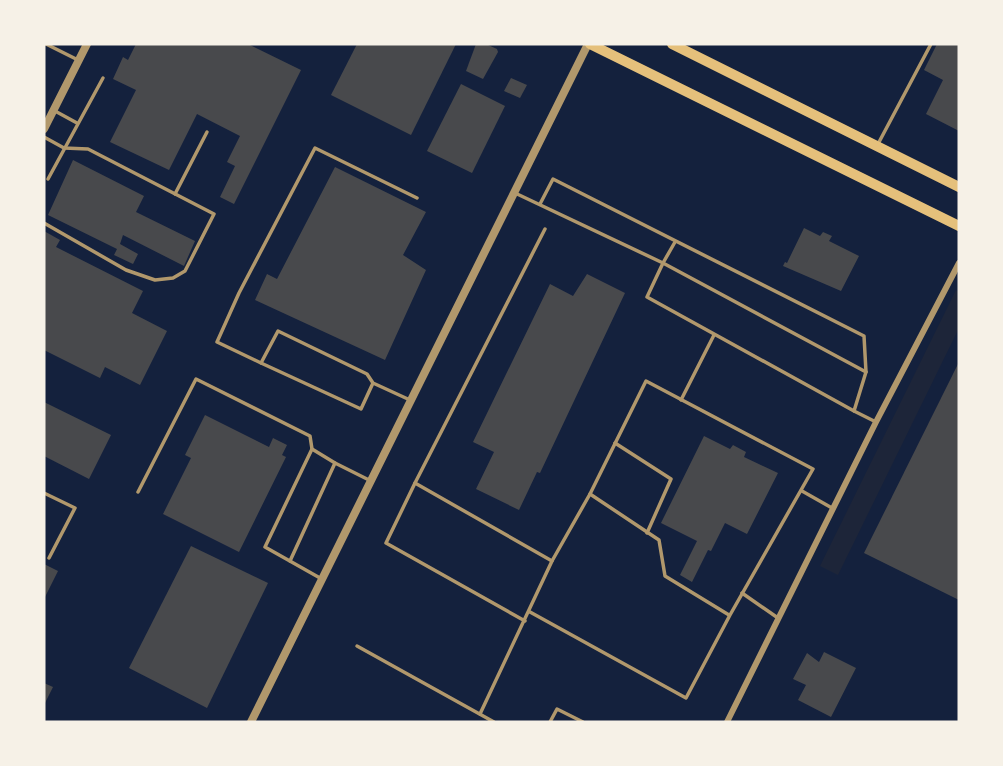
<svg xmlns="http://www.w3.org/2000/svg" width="1003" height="766" viewBox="0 0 1003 766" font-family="'Exo 2',sans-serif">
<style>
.green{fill:#1d2539}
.building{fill:#48494c}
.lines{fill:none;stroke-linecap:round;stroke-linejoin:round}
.service{stroke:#b1986c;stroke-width:3.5}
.minor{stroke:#b1986c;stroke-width:6}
.tertiary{stroke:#b1986c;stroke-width:8}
.primary{stroke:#e5c07b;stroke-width:10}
</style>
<rect width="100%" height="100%" fill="#14213d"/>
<polygon class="green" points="956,290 959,292 959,328 838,575 820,566"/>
<g class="building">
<polygon points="136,44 248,44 301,70 234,204 220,197 235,166 227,162 240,136 197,114 169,170 110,142 136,90 113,79 123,57 128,60"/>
<polygon points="357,44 456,44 411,135 331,95"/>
<polygon points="476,44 486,44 497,49 498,52 483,79 466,71"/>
<polygon points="937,44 959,44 959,131 926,114 943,80 924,70"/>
<polygon points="511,78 527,85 520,98 504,91"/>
<polygon points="461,84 505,106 472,173 427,151"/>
<polygon points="73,160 144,196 136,212 195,241 184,266 123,235 120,244 138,254 133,264 114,255 117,249 48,215"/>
<polygon points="335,167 426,212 403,255 426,270 385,360 255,300 267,274 277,279"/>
<polygon points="804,228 820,236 823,232 832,236 829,241 859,256 841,291 783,266 785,262 787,263"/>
<polygon points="44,231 60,240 56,247 143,291 132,313 167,331 140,385 105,367 100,378 44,350"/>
<polygon points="587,274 625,293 540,473 537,472 519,510 476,489 494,452 473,442 550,284 573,296"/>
<polygon points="959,362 959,600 864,553"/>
<polygon points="44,402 111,435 89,479 44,456"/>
<polygon points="205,415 269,447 273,438 287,445 282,455 286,457 239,552 163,514 191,458 185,455"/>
<polygon points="704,436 730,449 733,445 746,452 744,457 778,473 747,534 725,523 711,551 708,550 692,582 680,575 697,541 661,523"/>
<polygon points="191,546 268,583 207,708 129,668"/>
<polygon points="44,564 58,571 44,599"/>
<polygon points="824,652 856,668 831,717 798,700 806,685 793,679 807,653 819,662"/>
<polygon points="44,683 53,687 44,705"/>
</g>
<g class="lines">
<g class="service">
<polyline points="46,44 78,60"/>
<polyline points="55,111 77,123"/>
<polyline points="44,137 64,148 88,149 214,214 185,271 173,278 155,280 126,270 44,223"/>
<polyline points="878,144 931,44"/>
<polyline points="48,179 103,78"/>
<polyline points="515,193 663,263 647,297 854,411 866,372 864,336 553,179 540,204"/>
<polyline points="175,194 207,132"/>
<polyline points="545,229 415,483 552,561"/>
<polyline points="675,242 663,263 866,372"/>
<polyline points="261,363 217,342 239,293 315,148 417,198"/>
<polyline points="373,383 361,409 261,363 278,331 367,374 373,383 410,400"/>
<polyline points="681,400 714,335"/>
<polyline points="854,411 876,422"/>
<polyline points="615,443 671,479 647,533"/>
<polyline points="312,449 265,547 320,578"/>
<polyline points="415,483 386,543 525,621"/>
<polyline points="802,491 832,508"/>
<polyline points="138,492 196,379 310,436 312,449 335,463 369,480"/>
<polyline points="44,493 75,508 49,558"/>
<polyline points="590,494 659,540 665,576 729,615"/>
<polyline points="290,561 335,463"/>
<polyline points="742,593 778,618"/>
<polyline points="357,646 494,722"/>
<polyline points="480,714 552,561 590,494 646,381 813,469 730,615 686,698 530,612"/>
<polyline points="550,722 557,709 583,722"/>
</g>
<polyline class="minor" points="727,722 876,422 959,263"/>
<g class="tertiary">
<polyline points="44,129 87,44"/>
<polyline points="251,722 588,44"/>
</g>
<g class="primary">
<polyline points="590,44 959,226"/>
<polyline points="672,44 959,187"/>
</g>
</g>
<rect width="1003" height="766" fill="none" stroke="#f6f1e7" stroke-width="91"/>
</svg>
